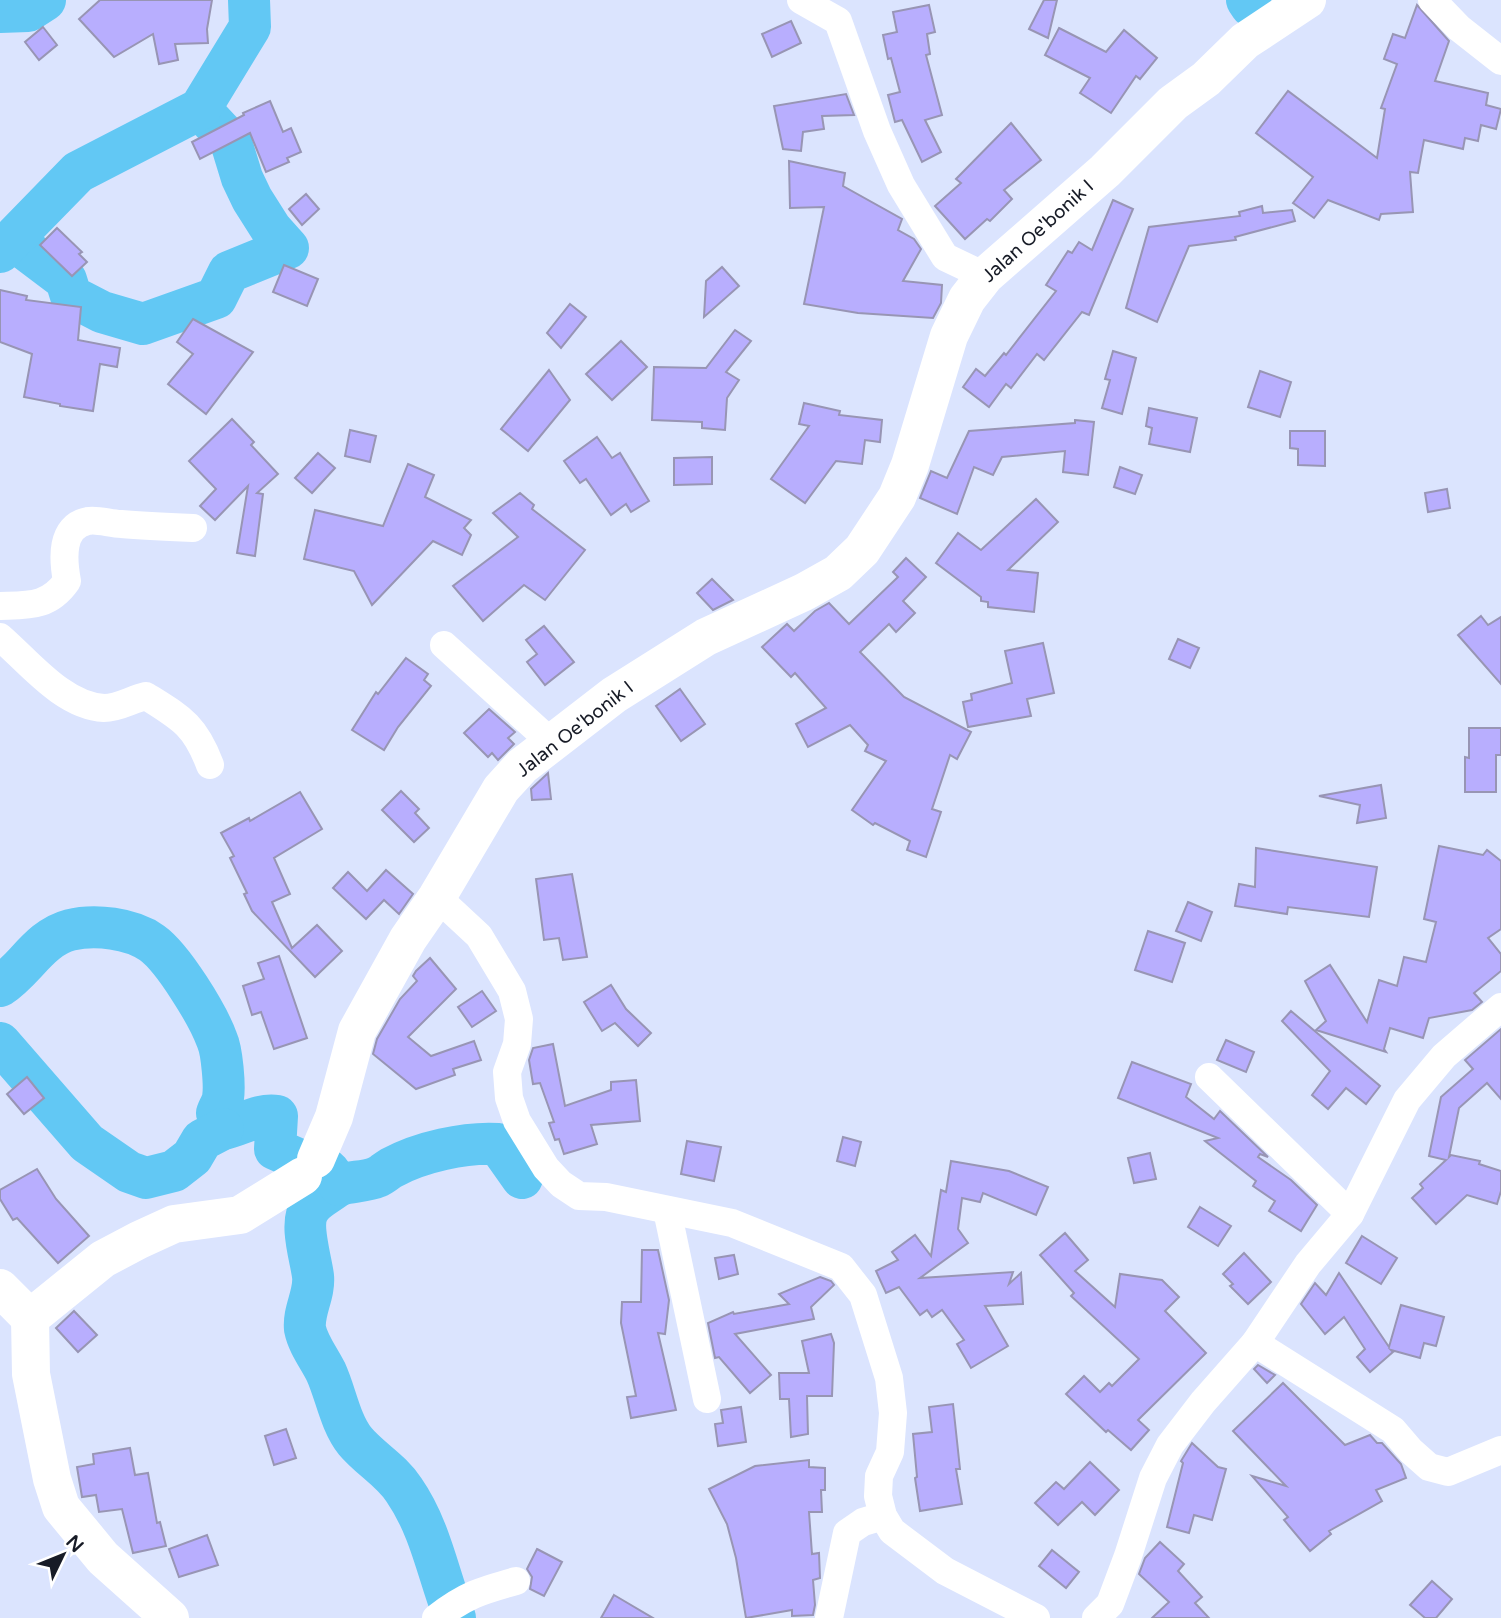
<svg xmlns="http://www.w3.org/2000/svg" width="1501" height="1618" viewBox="0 0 1501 1618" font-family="'Varela Round',sans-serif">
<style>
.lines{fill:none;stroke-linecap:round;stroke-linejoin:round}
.river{stroke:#62c8f4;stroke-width:42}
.building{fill:#b8aefe;stroke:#9895b4;stroke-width:2}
.street{stroke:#fff;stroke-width:28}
.secondary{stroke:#fff;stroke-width:38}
.labels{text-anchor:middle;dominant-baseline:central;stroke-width:6;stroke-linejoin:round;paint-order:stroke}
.street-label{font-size:19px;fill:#171b26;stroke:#fff}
</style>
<rect width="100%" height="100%" fill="#dbe4fe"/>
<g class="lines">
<g class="river">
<polyline points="1247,0 1251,6"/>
<polyline points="0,12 28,11 45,0"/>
<polyline points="13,240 66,280 71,296 102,312 143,324 216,298 229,272 288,248 271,229 252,199 242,178 231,142 200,109"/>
<polyline points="0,252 78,172 200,109 250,27 249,0"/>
<path d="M 0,986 C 25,970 39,938 70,930 C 95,924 131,928 152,943 C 173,958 208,1015 217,1040 C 222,1051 225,1086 223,1098 C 222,1103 219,1108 217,1113 L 223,1129 C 242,1125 259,1113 277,1116 L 275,1149 L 300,1160 L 312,1173 L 328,1170 L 339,1185 C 331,1192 316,1199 310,1208 C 299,1223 311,1259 313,1276 C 315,1294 303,1311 305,1329 C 308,1344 319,1358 326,1372 C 336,1394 340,1422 355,1441 C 370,1459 391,1470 404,1490 C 431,1529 438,1575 455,1618"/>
<polyline points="0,1043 87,1143 129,1172 146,1178 174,1171 192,1157 202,1140 223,1129"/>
<path d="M 339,1185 C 351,1181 366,1182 377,1177 C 382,1175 386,1171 391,1168 C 420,1152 465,1142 498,1144 L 522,1178"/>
</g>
</g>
<g class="building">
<polygon points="100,0 212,0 207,29 208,43 175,44 178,60 159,64 153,34 114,57 79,19"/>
<polygon points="1044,0 1057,0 1048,38 1029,29"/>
<polygon points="929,5 935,32 927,34 930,54 926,55 942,115 925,120 941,152 922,162 902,120 895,122 888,95 900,92 891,58 888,59 883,35 897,32 893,12"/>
<polygon points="1417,5 1449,41 1435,81 1488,93 1486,105 1501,109 1496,129 1481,125 1478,141 1465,138 1463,149 1424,140 1418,173 1410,172 1413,212 1381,214 1379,220 1328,200 1314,218 1293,203 1313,177 1256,133 1288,91 1377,158 1385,109 1381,108 1397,64 1384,59 1393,34 1405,38"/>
<polygon points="791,21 801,43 772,57 762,34"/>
<polygon points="43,27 57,45 39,60 25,42"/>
<polygon points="1059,28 1106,52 1124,30 1157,58 1140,79 1136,76 1111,113 1080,93 1090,78 1045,55"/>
<polygon points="846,94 854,115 822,116 824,129 803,132 801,151 783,149 774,106"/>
<polygon points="270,101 283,132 291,128 301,152 287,158 289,162 266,172 250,133 200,159 192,142 244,115 243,113"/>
<polygon points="1011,123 1041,160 1004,190 1012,199 990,221 987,219 965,239 935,206 961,183 956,179"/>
<polygon points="789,161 845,173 843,186 902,219 898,230 914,239 921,249 903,281 942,285 941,303 933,318 858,313 804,304 824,207 790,208"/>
<polygon points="306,194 319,209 302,225 289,209"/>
<polygon points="1113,200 1133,209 1089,315 1082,312 1044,360 1037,354 1011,388 1006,384 989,407 963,387 976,369 985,376 1004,353 1006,355 1056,291 1046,285 1068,251 1072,253 1079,242 1092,250"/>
<polygon points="1262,206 1263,213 1292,210 1295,221 1235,237 1236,240 1189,246 1157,322 1126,308 1149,227 1240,216 1239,212"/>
<polygon points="57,228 82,252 79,254 87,262 72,276 40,245"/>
<polygon points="284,265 318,279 307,306 273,292"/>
<polygon points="722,267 739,286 704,317 706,281"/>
<polygon points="0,290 27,296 26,300 81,307 78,340 120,348 117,367 100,364 93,411 60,406 60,404 24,397 32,354 0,342"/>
<polygon points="570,304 586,317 561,348 547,333"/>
<polygon points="193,319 253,352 206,414 168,384 193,354 177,342"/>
<polygon points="735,330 751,341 726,372 739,380 727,398 725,430 702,428 702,422 652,420 654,367 706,368"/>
<polygon points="621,341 647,367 612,400 586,374"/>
<polygon points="1113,351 1136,358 1122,414 1102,408 1110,380 1105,379"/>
<polygon points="549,370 570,400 528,451 501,429"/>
<polygon points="1260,371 1291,382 1280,417 1248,407"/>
<polygon points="804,403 840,411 839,415 882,420 880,442 865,440 862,464 836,461 805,503 771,479 809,426 799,424"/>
<polygon points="1149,408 1197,418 1190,452 1149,444 1152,428 1146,426"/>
<polygon points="232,419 254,442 251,445 278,474 257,493 263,494 255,556 237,553 248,486 215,520 200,506 216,489 189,461"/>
<polygon points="1075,420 1094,422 1088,475 1063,472 1065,451 1002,457 993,475 974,467 957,514 920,498 931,471 947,478 969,431 1075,423"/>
<polygon points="350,430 376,436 370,462 345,456"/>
<polygon points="1290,431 1325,431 1325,466 1298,465 1298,449 1290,448"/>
<polygon points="597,437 612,458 620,453 649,501 631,512 626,504 611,515 586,479 580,483 564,461"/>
<polygon points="318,453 335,468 312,493 295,478"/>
<polygon points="712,457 712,484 674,485 674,458"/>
<polygon points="408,464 434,475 425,497 471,520 464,528 471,535 462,555 433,541 372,605 354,571 304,559 315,510 383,526"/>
<polygon points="1120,467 1142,475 1135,494 1114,487"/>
<polygon points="1447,489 1450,508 1428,512 1425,493"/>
<polygon points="520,493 534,505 532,509 585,550 545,600 524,585 483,621 453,586 518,537 493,513"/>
<polygon points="1036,499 1058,522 1008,570 1038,573 1034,612 988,607 988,602 981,601 981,597 936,563 958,533 981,550"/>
<polygon points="906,558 926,577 903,601 915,613 896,632 889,624 860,652 904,697 971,732 957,759 950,755 932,809 941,812 926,857 907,850 910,841 875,823 873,825 852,810 886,761 865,751 868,745 850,725 808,747 796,724 826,708 795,673 791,677 762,647 787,624 794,631 815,611 829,603 849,624 898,577 893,572"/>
<polygon points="712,579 733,600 713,610 697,593"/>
<polygon points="1481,616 1488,625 1501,617 1501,684 1458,635"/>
<polygon points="544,626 574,662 545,685 527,662 537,654 526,640"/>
<polygon points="1178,639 1199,648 1190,668 1169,659"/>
<polygon points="1043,643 1054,693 1027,699 1031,716 968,727 963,702 972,700 971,694 1012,683 1005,651"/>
<polygon points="406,658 428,674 424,680 431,686 398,727 384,750 352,730 376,692 378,694"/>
<polygon points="680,689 705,724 681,741 656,706"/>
<polygon points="489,709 515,732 508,738 514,744 498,760 492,753 488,757 464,733"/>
<polygon points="1469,728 1501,728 1501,755 1496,755 1496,792 1465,792 1465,757 1469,758"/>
<polygon points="548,773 551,799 532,800 531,789"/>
<polygon points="1381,785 1386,818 1357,823 1360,805 1319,796"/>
<polygon points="401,791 419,809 415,813 429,828 414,842 382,810"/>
<polygon points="300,792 322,829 274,858 290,894 272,902 292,948 317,925 342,951 315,977 252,911 244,894 247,893 230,858 234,856 221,833 249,818 250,821"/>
<polygon points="1439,846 1483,855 1487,850 1501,861 1501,929 1488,938 1501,954 1501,971 1474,993 1482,1002 1472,1010 1429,1018 1423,1038 1390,1028 1384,1049 1386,1052 1316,1030 1326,1021 1305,981 1330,965 1367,1022 1379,980 1397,986 1404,957 1426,962 1436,922 1424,919"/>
<polygon points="1256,848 1377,867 1369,917 1288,907 1287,914 1235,906 1239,884 1255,887"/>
<polygon points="386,870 413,894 399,914 384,900 366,919 333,888 348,872 367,891"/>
<polygon points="572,874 587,957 563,960 559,938 544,940 536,879"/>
<polygon points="1188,902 1212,912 1201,941 1176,931"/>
<polygon points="1148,931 1185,943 1172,982 1135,970"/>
<polygon points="279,956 307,1038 274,1049 261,1012 252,1015 243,986 264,979 258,963"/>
<polygon points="430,958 456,989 408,1037 431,1056 474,1041 481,1060 453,1069 455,1075 416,1089 373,1054 377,1039 400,999 417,981 413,976 416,971"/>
<polygon points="611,985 626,1009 651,1033 638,1046 615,1023 602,1031 584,1002"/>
<polygon points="482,991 496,1011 472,1027 458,1007"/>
<polygon points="1291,1011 1380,1086 1366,1104 1346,1088 1328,1109 1312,1095 1330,1071 1282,1021"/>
<polygon points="1501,1029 1501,1099 1487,1083 1459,1108 1449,1157 1451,1155 1480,1161 1479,1164 1501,1171 1501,1191 1497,1204 1467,1195 1436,1224 1412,1198 1423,1188 1420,1184 1446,1160 1429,1156 1441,1097 1473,1069 1465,1060"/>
<polygon points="1226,1040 1254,1052 1246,1072 1217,1060"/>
<polygon points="553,1044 565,1106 611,1090 611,1082 636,1080 640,1121 591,1125 597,1144 564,1154 559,1139 555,1140 549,1123 554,1122 540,1083 533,1084 529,1060 533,1048"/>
<polygon points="1132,1062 1191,1084 1186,1097 1214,1119 1220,1111 1268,1157 1260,1154 1258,1157 1291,1180 1317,1205 1301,1231 1269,1211 1275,1201 1253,1186 1256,1181 1205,1141 1218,1138 1118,1098"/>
<polygon points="27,1077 44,1098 24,1114 7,1094"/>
<polygon points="843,1137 861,1142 855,1166 837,1161"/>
<polygon points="687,1141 721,1147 714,1181 681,1174"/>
<polygon points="1150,1153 1156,1179 1134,1183 1128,1158"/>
<polygon points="951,1161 1009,1171 1048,1187 1036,1215 983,1193 980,1202 962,1198 958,1229 968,1243 920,1278 1013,1272 1009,1284 1021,1273 1023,1304 985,1306 1008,1346 971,1368 957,1344 964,1340 942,1310 932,1317 927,1310 920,1315 899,1287 886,1293 876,1271 898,1260 892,1252 915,1235 931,1256 941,1190 946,1192"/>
<polygon points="37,1169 56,1199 89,1236 58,1263 17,1218 13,1220 0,1199 0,1190"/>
<polygon points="1200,1207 1231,1226 1218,1246 1188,1227"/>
<polygon points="1065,1233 1088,1260 1075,1271 1115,1307 1120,1274 1162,1280 1179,1297 1165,1311 1206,1353 1138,1420 1149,1430 1131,1450 1108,1430 1106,1432 1066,1394 1084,1376 1100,1392 1109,1383 1112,1386 1139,1359 1071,1296 1074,1293 1040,1255"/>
<polygon points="1362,1236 1397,1258 1381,1284 1346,1263"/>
<polygon points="642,1250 658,1250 669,1300 665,1334 658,1333 676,1410 631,1418 627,1397 636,1396 621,1323 622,1302 641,1302"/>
<polygon points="1244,1253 1271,1282 1248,1304 1230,1286 1233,1284 1223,1274"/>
<polygon points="734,1255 738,1274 719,1279 715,1258"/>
<polygon points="1339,1273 1389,1347 1401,1305 1444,1317 1436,1346 1424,1343 1420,1358 1391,1350 1393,1352 1370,1372 1357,1357 1365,1349 1344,1317 1325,1334 1301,1304 1315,1283 1326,1295"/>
<polygon points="820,1277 831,1281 834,1285 811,1307 814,1319 735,1334 771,1375 750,1393 719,1357 715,1358 708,1323 733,1312 734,1314 789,1304 779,1294"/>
<polygon points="74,1311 97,1335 78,1352 56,1328"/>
<polygon points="831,1334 834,1343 832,1396 807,1396 808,1434 791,1437 789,1399 780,1399 779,1373 809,1373 802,1341"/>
<polygon points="1258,1365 1275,1375 1267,1383 1254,1369"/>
<polygon points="1283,1383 1345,1445 1370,1435 1377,1443 1382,1443 1401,1464 1406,1478 1376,1490 1382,1501 1329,1531 1331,1534 1310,1551 1284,1520 1288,1517 1252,1476 1286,1486 1233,1431"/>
<polygon points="953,1404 960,1469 956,1469 962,1504 920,1511 915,1478 917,1477 913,1434 932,1432 929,1407"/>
<polygon points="741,1407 746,1442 718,1446 715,1424 723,1423 721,1410"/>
<polygon points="286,1429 296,1458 274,1465 265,1436"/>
<polygon points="1192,1443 1218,1467 1226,1469 1212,1520 1194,1515 1189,1533 1167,1527 1183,1463 1181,1461"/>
<polygon points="130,1448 135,1475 148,1473 157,1523 160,1522 166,1546 133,1553 122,1509 99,1512 96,1495 82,1497 77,1467 94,1464 93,1454"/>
<polygon points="809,1460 809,1467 825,1468 825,1490 821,1490 822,1512 809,1512 812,1554 819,1553 820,1578 813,1580 815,1605 813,1615 792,1616 792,1610 746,1618 736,1558 727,1524 709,1489 755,1466"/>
<polygon points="1090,1462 1119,1490 1095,1515 1082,1502 1058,1525 1035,1503 1056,1482 1064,1489"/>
<polygon points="207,1535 218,1565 179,1577 169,1549"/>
<polygon points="1160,1542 1184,1564 1178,1571 1202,1597 1195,1603 1209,1618 1152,1618 1169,1602 1139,1574 1145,1558"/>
<polygon points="537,1549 562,1562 544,1596 530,1589 532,1577 527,1569"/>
<polygon points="1052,1550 1079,1572 1066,1588 1039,1566"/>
<polygon points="1432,1581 1452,1599 1436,1618 1425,1618 1410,1605"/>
<polygon points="614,1595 653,1618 601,1618"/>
</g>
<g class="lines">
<g class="street">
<polyline points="801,0 838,21 877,131 901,185 945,257 985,276"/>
<polyline points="1432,0 1459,28 1501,61"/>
<path d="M 0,606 C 29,605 49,607 67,581 C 63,560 60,526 88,521 C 97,519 111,524 121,524 C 145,526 169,527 193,528"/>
<path d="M 0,637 C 29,662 63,706 104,708 C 119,708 132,699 146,696 C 181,718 195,725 210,765"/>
<polyline points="444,645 552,743"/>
<polyline points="437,897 479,936 512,991 519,1019 517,1044 507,1072 509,1098 517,1121 546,1168 561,1184 579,1196 606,1197 732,1223 841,1267 863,1295 889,1378 893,1413 890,1452 879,1476 878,1496 883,1516 892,1531 945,1571 1036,1618"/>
<polyline points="1209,1077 1350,1214"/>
<polyline points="667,1210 707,1399"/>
<polyline points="1255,1343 1393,1430 1411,1451 1429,1467 1448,1472 1501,1450"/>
<path d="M 436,1618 C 466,1595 480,1591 516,1581"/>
<polyline points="829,1618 847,1533 863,1522 883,1516"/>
<polyline points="1096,1618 1110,1604 1128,1556 1153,1478 1170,1445 1203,1402 1255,1343 1308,1264 1350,1214 1407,1100 1444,1056 1501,1007"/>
</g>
<g class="secondary">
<polyline points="316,1159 334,1117 357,1031 408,939 437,897 501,789 522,766 614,695 706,637 804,592 838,573 862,550 897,497 910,465 949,336 967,299 985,276 1105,171 1173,103 1206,79 1245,41 1307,0"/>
<polyline points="0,1288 30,1318"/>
<polyline points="170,1618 103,1558 61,1507 52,1479 31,1374 30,1318 103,1259 139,1240 174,1224 240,1215 303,1176"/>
</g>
</g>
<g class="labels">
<g class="street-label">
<text transform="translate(1038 231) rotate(-42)">Jalan Oe'bonik I</text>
<text transform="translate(575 729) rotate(-38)">Jalan Oe'bonik I</text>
</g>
</g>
<g transform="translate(63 1555) rotate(47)" stroke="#ffffff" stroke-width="5" paint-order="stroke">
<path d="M0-5L12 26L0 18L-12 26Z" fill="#171b26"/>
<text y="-10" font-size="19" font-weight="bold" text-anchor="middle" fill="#171b26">N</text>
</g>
</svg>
